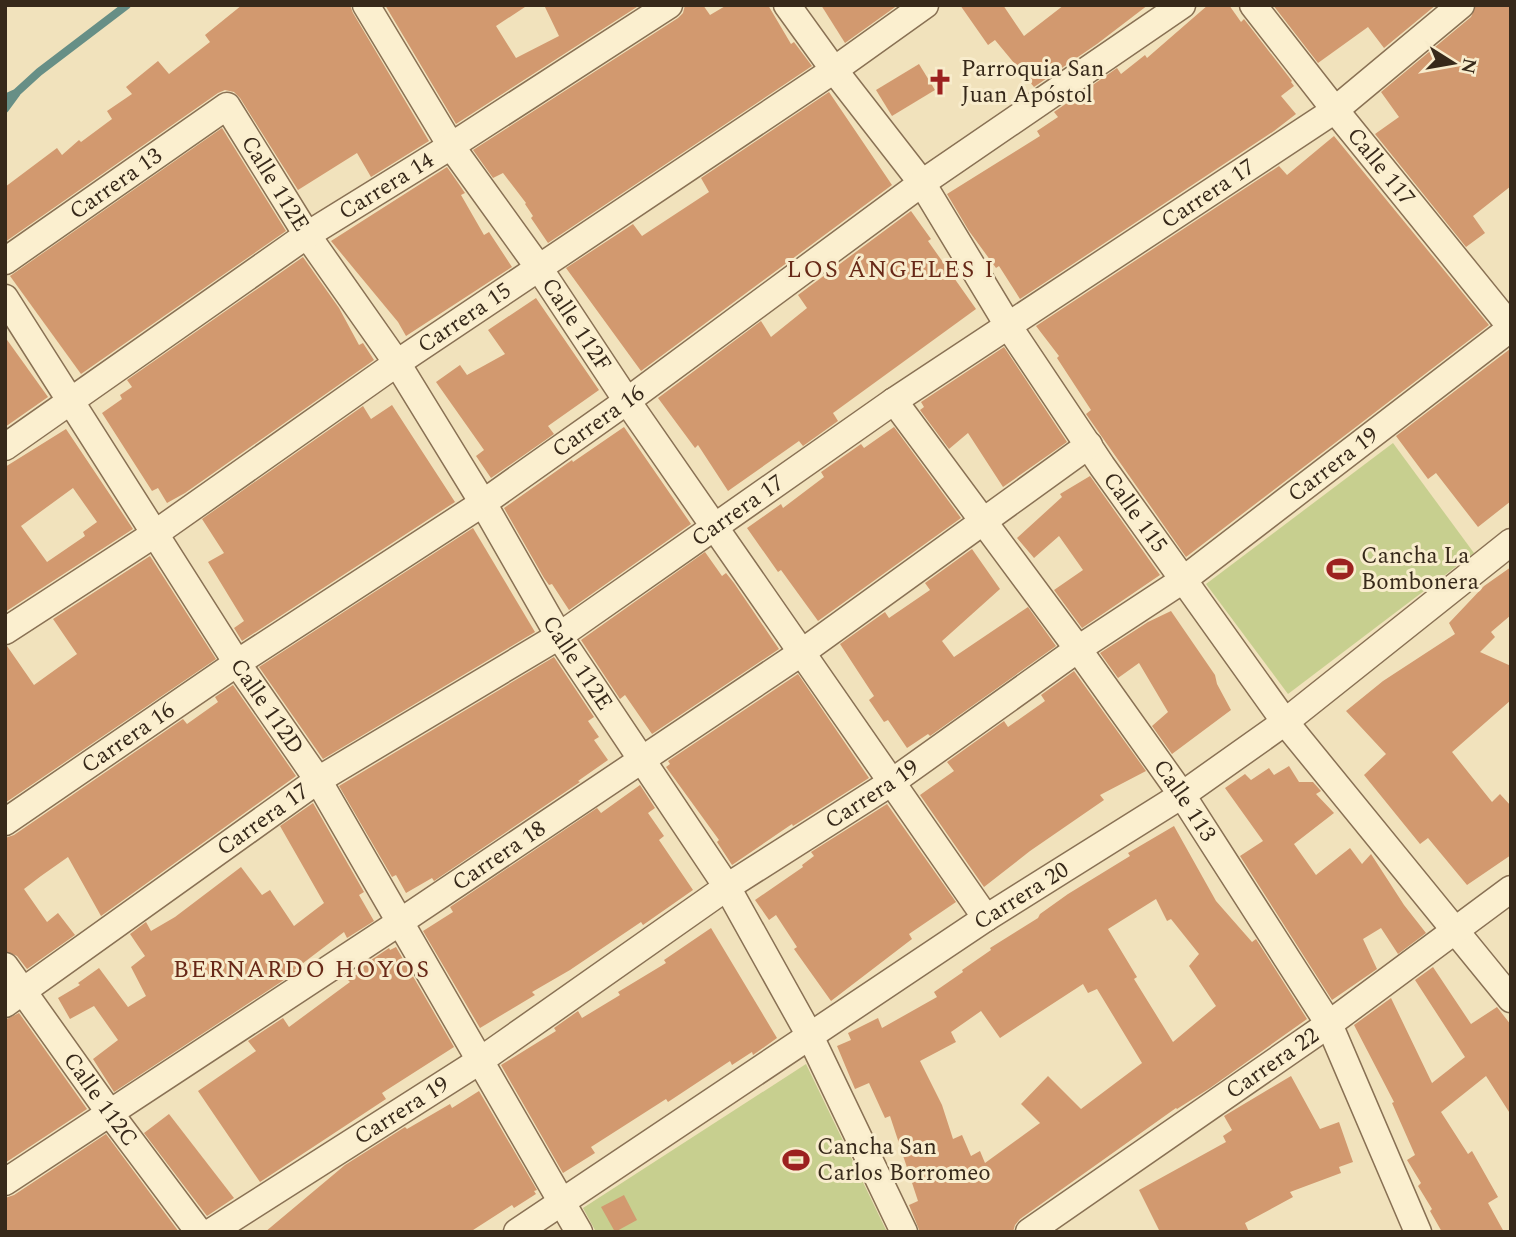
<svg xmlns="http://www.w3.org/2000/svg" width="1516" height="1237" viewBox="0 0 1516 1237" font-family="Spectral,serif">
<style>
.green{fill:#c7cf8f}
.lines{fill:none;stroke-linecap:round;stroke-linejoin:round}
.stream{stroke:#678f86;stroke-width:8}
.building{fill:#d2996f;fill-rule:evenodd}
.street-casing{stroke:#897154;stroke-width:29}
.street{stroke:#fbefcf;stroke-width:26}
.labels{text-anchor:middle;dominant-baseline:central;stroke-width:6;stroke-linejoin:round;paint-order:stroke}
.poi-label{font-size:23px;fill:#37291a;stroke:#f8eccc;text-anchor:start}
.street-label{font-size:23px;fill:#37291a;stroke:#f8eccc}
.neighbourhood-label{font-size:24px;letter-spacing:2px;fill:#672817;stroke:#f8eccc}
</style>
<rect width="100%" height="100%" fill="#f1e2bc"/>
<g class="green">
<polygon points="1393,443 1474,553 1288,694 1206,584"/>
<polygon points="806,1064 887,1232 596,1232 583,1208"/>
</g>
<g class="lines">
<g class="stream">
<polyline points="5,98 16,93 39,72 127,5"/>
<polyline points="5,109 16,94"/>
</g>
</g>
<g class="building">
<polygon points="242,5 350,5 353,13 429,141 371,177 357,153 298,190 240,98 234,92 225,90 218,93 5,242 5,187 57,148 62,155 79,140 81,142 112,119 107,111 132,94 126,87 158,61 169,74 210,42 205,35"/>
<polygon points="385,5 528,5 496,26 516,58 559,36 544,5 640,5 456,124"/>
<polygon points="685,5 703,5 710,15 727,5 768,5 791,44 794,42 812,66 548,243 531,218 533,216 525,204 526,203 503,173 493,178 473,150 678,18 683,13"/>
<polygon points="821,5 898,5 845,43"/>
<polygon points="960,5 1003,5 1024,36 1064,5 1148,5 1097,44 1034,87 995,40 988,45"/>
<polygon points="1208,5 1229,5 1241,22 1244,19 1292,81 1291,82 1294,86 1281,96 1296,114 1274,131 1020,299 999,266 996,268 969,231 947,194 1040,136 1037,131 1058,117 1054,112 1117,68 1121,74 1145,55 1147,58"/>
<polygon points="1273,5 1436,5 1384,48 1368,27 1318,63"/>
<polygon points="1476,5 1511,5 1511,186 1473,216 1485,233 1466,247 1375,134 1399,117 1381,92 1471,17"/>
<polygon points="919,64 935,90 892,116 876,90"/>
<polygon points="829,92 892,185 641,371 566,268 633,224 642,236 709,192 701,178"/>
<polygon points="222,128 286,231 81,374 10,276"/>
<polygon points="1334,136 1489,325 1186,557 1086,414 1091,410 1057,358 1059,356 1036,326 1279,166 1287,175"/>
<polygon points="447,167 465,193 461,195 484,235 489,232 512,267 406,336 398,322 331,241"/>
<polygon points="911,211 931,239 928,241 976,309 833,413 838,421 803,446 799,441 728,491 698,445 695,448 658,398 761,321 771,337 807,308 798,295"/>
<polygon points="303,257 339,308 359,345 363,343 374,360 185,493 167,503 158,488 152,491 102,413 122,399 120,395 132,387 127,380"/>
<polygon points="536,298 599,390 548,426 554,434 491,478 476,456 484,450 436,382 460,365 467,375 505,354 488,330"/>
<polygon points="5,337 48,397 5,427"/>
<polygon points="1004,347 1067,442 1003,487 968,433 949,449 920,410 924,407 921,402"/>
<polygon points="1510,349 1511,501 1478,527 1436,473 1428,479 1396,436"/>
<polygon points="392,405 455,502 242,641 234,628 244,621 208,562 224,553 202,519 363,406 371,419"/>
<polygon points="624,427 691,524 569,610 552,584 549,585 544,578 504,508 572,460 573,462"/>
<polygon points="894,427 961,518 818,621 781,570 778,572 747,528 781,504 783,508 824,477 821,472 861,444 864,448"/>
<path d="M 66,429 L 133,529 L 5,612 L 5,467 ZM 73,488 L 97,522 L 83,532 L 85,536 L 47,562 L 21,526 Z"/>
<polygon points="1090,476 1160,575 1082,628 1054,590 1083,570 1059,536 1034,558 1017,538 1062,497 1060,494"/>
<polygon points="473,528 535,632 323,759 259,667"/>
<polygon points="972,549 1000,589 942,641 954,657 1028,607 1056,646 930,736 928,734 907,748 888,720 884,722 869,700 874,696 840,644 885,612 889,618 930,590 925,583"/>
<polygon points="705,552 722,576 726,573 734,583 779,649 652,734 625,695 620,699 581,640"/>
<polygon points="150,556 216,659 5,803 5,647 7,646 34,685 77,654 53,619"/>
<polygon points="1511,567 1511,615 1491,632 1495,637 1480,652 1511,666 1511,700 1452,752 1492,802 1500,794 1511,806 1511,855 1467,885 1428,838 1420,844 1364,775 1386,754 1346,711 1383,681 1455,634 1449,623 1484,586"/>
<polygon points="1171,611 1215,675 1217,684 1231,710 1172,754 1152,726 1168,712 1139,663 1118,678 1100,653 1148,622"/>
<polygon points="554,657 594,717 588,721 599,737 594,740 608,760 578,781 580,782 434,881 432,878 406,893 396,875 392,877 339,786"/>
<polygon points="1074,671 1146,771 1100,795 1104,800 1030,851 984,887 920,795 954,771 947,762 1004,721 1008,727 1045,701 1041,695"/>
<polygon points="798,674 869,778 793,826 792,824 732,865 717,842 719,840 666,767 670,764 668,761"/>
<polygon points="233,685 296,776 101,916 68,857 41,876 24,889 47,922 58,913 75,935 27,969 17,956 5,951 5,838 14,835 183,719 187,724 218,702 215,697"/>
<polygon points="1289,766 1299,782 1313,782 1321,791 1316,794 1334,813 1294,844 1316,875 1350,848 1362,864 1371,854 1404,905 1426,933 1398,954 1381,928 1363,939 1377,969 1332,1000 1240,856 1263,841 1225,788 1245,774 1251,780 1269,768 1274,775"/>
<polygon points="640,785 655,808 648,813 664,836 659,840 693,890 643,925 641,922 570,970 532,992 535,995 480,1028 423,931 453,912 450,907 597,808 601,813"/>
<polygon points="313,803 364,892 359,895 374,921 347,938 344,932 294,970 296,972 114,1092 93,1059 118,1040 94,1006 70,1019 58,998 80,985 78,983 99,968 128,1007 146,996 131,967 145,956 130,934 146,922 151,931 175,917 241,867 262,895 270,890 294,926 324,903 280,826"/>
<polygon points="887,804 956,902 909,934 912,939 831,1001 794,949 797,947 776,915 769,920 755,900 803,867 802,865 814,856 811,852"/>
<path d="M 1174,826 L 1216,901 L 1252,942 L 1256,939 L 1307,1019 L 1210,1088 L 1177,1109 L 1176,1108 L 1020,1219 L 1015,1225 L 1013,1232 L 920,1232 L 909,1205 L 918,1201 L 890,1116 L 885,1118 L 869,1083 L 855,1089 L 837,1046 L 851,1040 L 848,1033 L 878,1018 L 882,1028 L 937,997 L 934,992 L 963,972 L 962,970 L 991,950 L 990,948 L 1038,918 L 1040,914 L 1068,894 L 1130,856 L 1128,853 ZM 1156,899 L 1167,921 L 1171,919 L 1199,954 L 1189,966 L 1216,1006 L 1173,1042 L 1134,979 L 1137,977 L 1108,929 ZM 1083,984 L 1088,993 L 1097,989 L 1142,1063 L 1081,1109 L 1048,1076 L 1021,1104 L 1040,1123 L 985,1163 L 980,1151 L 971,1156 L 962,1135 L 953,1139 L 942,1105 L 920,1061 L 956,1042 L 951,1032 L 981,1011 L 1000,1038 Z"/>
<polygon points="711,928 777,1038 753,1055 752,1052 732,1065 730,1061 668,1102 666,1099 591,1147 595,1153 563,1173 501,1065 556,1031 554,1028 578,1011 582,1018 620,995 618,992 666,963 664,960"/>
<polygon points="396,947 454,1047 382,1093 386,1099 260,1182 198,1091 256,1051 248,1041 283,1018 289,1027 350,982 348,980 364,970 362,966 389,948 390,950"/>
<polygon points="1433,967 1471,1024 1497,1007 1511,1025 1511,1115 1486,1076 1441,1112 1468,1154 1472,1151 1498,1197 1488,1203 1504,1232 1442,1232 1430,1211 1432,1209 1418,1186 1421,1183 1407,1160 1415,1155 1392,1103 1394,1102 1354,1025 1391,998 1432,1083 1465,1057 1415,980"/>
<polygon points="19,1013 87,1109 5,1163 5,1020"/>
<polygon points="1291,1076 1320,1129 1339,1122 1353,1162 1339,1167 1341,1173 1290,1192 1293,1197 1245,1223 1249,1232 1160,1232 1139,1190 1226,1142 1223,1136 1232,1130 1224,1116"/>
<polygon points="479,1091 537,1190 534,1191 536,1194 514,1208 512,1205 470,1232 265,1232 345,1165 405,1127 407,1129 450,1104 452,1108"/>
<polygon points="169,1114 234,1198 207,1216 144,1133"/>
<polygon points="106,1134 179,1232 5,1232 5,1198 14,1195"/>
<polygon points="624,1195 637,1220 615,1232 601,1207"/>
</g>
<g class="lines">
<g class="street-casing">
<g id="street">
<path id="s1" d="M 366,5 L 451,146 L 539,268 L 627,401 L 986,918"/>
<path id="s2" d="M 787,5 L 834,70 L 922,183 L 1009,327 L 1102,466 L 1285,722 L 1511,999"/>
<path id="s3" d="M 1253,5 L 1335,110 L 1511,327"/>
<path id="s4" d="M 5,261 L 227,106 L 307,235 L 397,363 L 483,503 L 559,636 L 727,887 L 810,1036 L 904,1232"/>
<path id="s5" d="M 5,298 L 237,663 L 318,780 L 579,1232"/>
<path id="s6" d="M 894,401 L 1078,649 L 1182,795 L 1329,1024 L 1418,1232"/>
<path id="s7" d="M 5,447 L 307,235 L 451,146 L 669,5"/>
<path id="s8" d="M 5,631 L 153,535 L 397,363 L 834,70 L 925,5"/>
<path id="s9" d="M 5,822 L 237,663 L 483,503 L 627,401 L 922,183 L 1182,5"/>
<path id="s10" d="M 5,966 L 109,1112 L 199,1232"/>
<path id="s11" d="M 5,1004 L 318,780 L 559,636 L 894,401 L 1335,110 L 1461,5"/>
<path id="s12" d="M 5,1182 L 400,922 L 801,653 L 1089,445"/>
<path id="s13" d="M 211,1232 L 481,1060 L 727,887 L 892,782 L 1078,649 L 1183,580 L 1511,328"/>
<path id="s14" d="M 517,1232 L 986,918 L 1182,795 L 1285,722 L 1511,542"/>
<path id="s15" d="M 1029,1232 L 1329,1024 L 1511,889"/>
</g>
</g>
<use href="#street" class="street"/>
</g>
<defs>
<g id="church-bare" transform="scale(2.1)"><path d="M-1.2-6h2.4v3.5h3.3v2.4h-3.3V6h-2.4V-.1h-3.3v-2.4h3.3Z" fill="#9c2120" stroke="#f8eccc" stroke-width="2.5" paint-order="stroke"/></g>
<g id="stadium-bare" transform="scale(2.1)"><path d="M0-5a6.5 5 0 1 0 0 10a6.5 5 0 1 0 0-10ZM-3.5-1.8h7v3.6h-7Z" fill="#9c2120" stroke="#f8eccc" stroke-width="2.5" paint-order="stroke"/></g>
</defs>
<g fill-rule="evenodd">
<use href="#church-bare" x="940" y="82"/>
<use href="#stadium-bare" x="1340" y="569"/>
<use href="#stadium-bare" x="796" y="1160"/>
</g>
<g class="labels">
<g class="poi-label">
<text x="961" y="69">Parroquia San<tspan x="961" dy="26">Juan Apóstol</tspan></text>
<text x="1361" y="556">Cancha La<tspan x="1361" dy="26">Bombonera</tspan></text>
<text x="817" y="1147">Cancha San<tspan x="817" dy="26">Carlos Borromeo</tspan></text>
</g>
<g class="street-label">
<text stroke="none"><textPath href="#s3" startOffset="206">Calle 117</textPath></text>
<text stroke="none"><textPath href="#s4" startOffset="362">Calle 112E</textPath></text>
<text stroke="none"><textPath href="#s4" startOffset="135">Carrera 13</textPath></text>
<text stroke="none"><textPath href="#s7" startOffset="462">Carrera 14</textPath></text>
<text stroke="none"><textPath href="#s11" startOffset="1451">Carrera 17</textPath></text>
<text stroke="none"><textPath href="#s8" startOffset="556">Carrera 15</textPath></text>
<text stroke="none"><textPath href="#s1" startOffset="383">Calle 112F</textPath></text>
<text stroke="none"><textPath href="#s9" startOffset="716">Carrera 16</textPath></text>
<text stroke="none"><textPath href="#s13" startOffset="1360">Carrera 19</textPath></text>
<text stroke="none"><textPath href="#s11" startOffset="884">Carrera 17</textPath></text>
<text stroke="none"><textPath href="#s2" startOffset="616">Calle 115</textPath></text>
<text stroke="none"><textPath href="#s4" startOffset="929">Calle 112E</textPath></text>
<text stroke="none"><textPath href="#s5" startOffset="485">Calle 112D</textPath></text>
<text stroke="none"><textPath href="#s9" startOffset="149">Carrera 16</textPath></text>
<text stroke="none"><textPath href="#s13" startOffset="793">Carrera 19</textPath></text>
<text stroke="none"><textPath href="#s6" startOffset="494">Calle 113</textPath></text>
<text stroke="none"><textPath href="#s11" startOffset="317">Carrera 17</textPath></text>
<text stroke="none"><textPath href="#s12" startOffset="592">Carrera 18</textPath></text>
<text stroke="none"><textPath href="#s14" startOffset="606">Carrera 20</textPath></text>
<text stroke="none"><textPath href="#s15" startOffset="296">Carrera 22</textPath></text>
<text stroke="none"><textPath href="#s10" startOffset="164">Calle 112C</textPath></text>
<text stroke="none"><textPath href="#s13" startOffset="226">Carrera 19</textPath></text>
</g>
<g class="neighbourhood-label">
<text x="891" y="270">LOS ÁNGELES I</text>
<text x="302" y="970">BERNARDO HOYOS</text>
</g>
</g>
<rect width="1516" height="1237" fill="none" stroke="#37291a" stroke-width="14"/>
<g transform="translate(1453 63) rotate(101)" stroke="#f8eccc" stroke-width="5" paint-order="stroke">
<path d="M0-5L12 26L0 18L-12 26Z" fill="#37291a"/>
<text y="-10" font-size="19" font-weight="bold" text-anchor="middle" fill="#37291a">N</text>
</g>
</svg>
